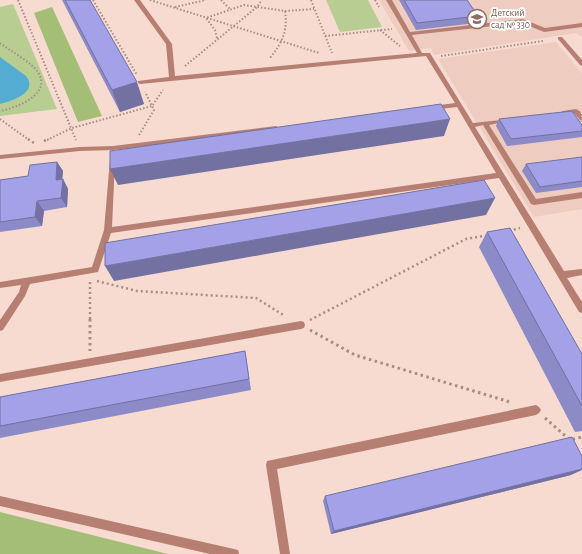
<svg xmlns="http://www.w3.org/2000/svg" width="582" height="554" viewBox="0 0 582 554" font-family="'Alegreya Sans',sans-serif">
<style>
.built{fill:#eeccc0}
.green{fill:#b8cd92}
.forest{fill:#a5be75}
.water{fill:#54acd2}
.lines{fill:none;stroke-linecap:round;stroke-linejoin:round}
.path-far2{stroke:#a38f87;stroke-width:2;stroke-dasharray:1.5 2;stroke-linecap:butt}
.path-far1{stroke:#a38f87;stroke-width:2.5;stroke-dasharray:2 3;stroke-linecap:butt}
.path{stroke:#a38f87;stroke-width:3;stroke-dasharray:2.5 3.5;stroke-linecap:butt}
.service{fill:#b67f71;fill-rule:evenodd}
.minor{fill:#b67f71;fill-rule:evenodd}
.wall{fill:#8c8ac7}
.shaded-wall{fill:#7271a2}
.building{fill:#a3a1e7;stroke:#7271a2}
.labels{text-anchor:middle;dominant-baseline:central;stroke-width:3.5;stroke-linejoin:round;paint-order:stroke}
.far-education-label{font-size:10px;fill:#785e54;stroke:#fff;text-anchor:start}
</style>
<rect width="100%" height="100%" fill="#f7dbd1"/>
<g class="built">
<polygon points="379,0 582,0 582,37 576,33 434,55 431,48 409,51"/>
<polygon points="556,42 582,73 582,209 534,217 438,59"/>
</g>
<g class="green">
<polygon points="326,0 368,0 382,27 340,32"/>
<polygon points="13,4 57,109 0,116 0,7"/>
</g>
<g class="forest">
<polygon points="52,7 102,116 78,122 34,13"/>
<polygon points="0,512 168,554 0,554"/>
</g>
<path class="water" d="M 0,57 L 26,76 C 39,92 12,101 0,104 Z"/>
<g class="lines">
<g class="path-far2">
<polyline points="18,0 76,140"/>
<polyline points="93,0 137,75"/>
<polyline points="150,0 319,53"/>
<polyline points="221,0 231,10"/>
<polyline points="311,0 332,53"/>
<polyline points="375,0 379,7"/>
<polyline points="175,7 206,0"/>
<polyline points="285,11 314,9"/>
<polyline points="380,30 400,46"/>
<polyline points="325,36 392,29"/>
<path d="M 217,38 L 215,30 L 206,18 L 244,5 L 285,11 C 288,31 282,43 270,58"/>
<path d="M 0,43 C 9,50 32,63 37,71 C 54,94 16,108 0,111"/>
<polyline points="441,56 543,41"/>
<polyline points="185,66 257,7 262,0"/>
<polyline points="0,119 29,140"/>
<polyline points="139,135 154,110 145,92"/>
<polyline points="47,140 72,128 152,106 163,90"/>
</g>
<g class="path-far1">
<polyline points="28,139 34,143"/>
<polyline points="44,141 49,139"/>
<polyline points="509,231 520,228"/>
<polyline points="97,281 137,291 256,298 285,316"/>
<polyline points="90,282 90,320"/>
<polyline points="310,320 466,239 489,235"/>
</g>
<g class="path">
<polyline points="90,319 90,351"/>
<polyline points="310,330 355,355 510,402"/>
<polyline points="545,418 570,440 582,437"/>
</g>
<g class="service">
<polygon points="134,0 140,0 172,44 175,76 417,53 386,0 392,0 410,32 523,19 545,28 582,23 582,27 544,32 522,23 412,35 422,53 430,53 473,123 510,119 510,121 489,125 536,199 582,192 582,198 534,205 531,204 483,125 475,127 564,271 582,269 582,275 567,278 582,302 582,313 579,312 499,178 111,233 98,272 30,284 25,296 3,330 0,331 0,320 19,292 21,285 0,288 0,282 92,267 104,230 110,159 114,159 115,161 112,227 496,173 457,107 432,110 429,108 432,106 455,103 426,56 140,84 138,83 138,81 169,77 166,44"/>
<polygon points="558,37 562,37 582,60 582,66 580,65 558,39"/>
<path d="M 576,109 C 582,111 582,116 582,121 L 580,120 L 574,113 L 563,115 L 560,113 L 563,111 Z"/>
<polygon points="276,126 279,128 278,130 113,150 80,151 0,159 0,155 80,147 113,146"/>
<polygon points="301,321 304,322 305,325 304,328 301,329 0,382 0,374"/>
<polygon points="536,405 539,407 541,410 539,413 536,415 277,469 290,554 280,554 266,465 267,461"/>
</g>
<polygon class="minor" points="0,496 234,549 238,550 239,554 210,554 0,506"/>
</g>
<g class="wall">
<polygon points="62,0 90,0 144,104 120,112"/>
<polygon points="399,0 467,0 478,16 476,23 416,30"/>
<polygon points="499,119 582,125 582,137 507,146 496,126"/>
<polygon points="582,157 582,187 536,193 522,171 526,164"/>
<polygon points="57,162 63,171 62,179 63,179 68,189 67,207 44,211 42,226 0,232 0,180 28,176"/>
<polygon points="487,232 582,354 582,431 575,432 479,247"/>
<polygon points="245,351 251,390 0,438 0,397"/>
<polygon points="571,475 331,534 323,501 325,496"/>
</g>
<g class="shaded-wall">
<polygon points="137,82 144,104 120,112 112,90"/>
<polygon points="450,119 444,136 118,185 110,169"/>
<polygon points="57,162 63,171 61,190 56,180"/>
<polygon points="63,179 68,189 67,207 61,198"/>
<polygon points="495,198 486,215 114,281 105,266"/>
<polygon points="37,201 44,211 42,226 35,217"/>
<polygon points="582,469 582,470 571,475 331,534 334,531"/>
</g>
<g class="building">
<polygon points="65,0 90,0 137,82 112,90"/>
<polygon points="404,0 467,0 478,16 417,23"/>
<polygon points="441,104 450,119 110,169 110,151"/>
<polygon points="572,111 582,125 582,131 511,139 499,119"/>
<polygon points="582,157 582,181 540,187 526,164"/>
<polygon points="57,162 56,180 63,179 61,198 37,201 35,217 0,222 0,180 28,176 30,165"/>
<polygon points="484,180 495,198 105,266 105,243"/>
<polygon points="510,228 582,354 582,406 487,232"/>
<polygon points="245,351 249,379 0,426 0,397"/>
<polygon points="572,437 582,456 582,469 334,531 325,496"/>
</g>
<defs>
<g id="school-ring" transform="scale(1)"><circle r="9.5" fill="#fff" stroke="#8d6e63" stroke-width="1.5"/><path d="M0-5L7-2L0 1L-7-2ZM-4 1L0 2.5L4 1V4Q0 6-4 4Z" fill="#8d6e63"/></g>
</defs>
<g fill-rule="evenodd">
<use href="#school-ring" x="477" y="19"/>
</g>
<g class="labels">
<g class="far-education-label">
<text x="491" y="13">Детский<tspan x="491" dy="12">сад № 330</tspan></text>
</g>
</g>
</svg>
